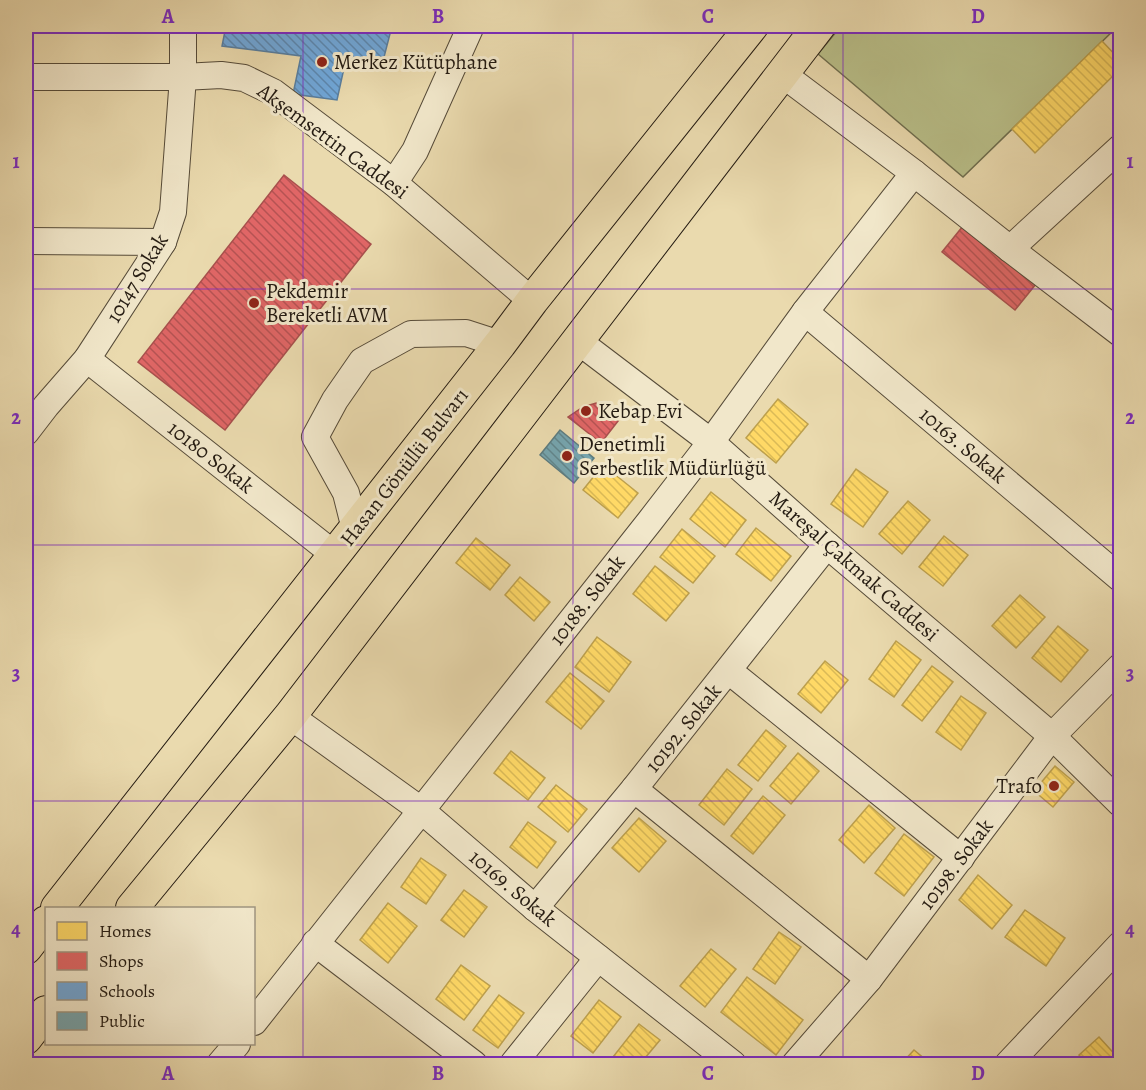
<svg xmlns="http://www.w3.org/2000/svg" width="1146" height="1090" viewBox="0 0 1146 1090" font-family="Alegreya,serif">
<style>
.pitch{fill:#b9bf89;stroke:#6e6d4e;stroke-width:1.5}
.homes{fill:url(#homes-back-hatch);stroke:#bda04d;stroke-width:1.5}
.shops{fill:url(#shops-back-hatch);stroke:#a8504d;stroke-width:1.5}
.schools{fill:url(#schools-back-hatch);stroke:#587e9f;stroke-width:1.5}
.public{fill:url(#public-back-hatch);stroke:#5d7c80;stroke-width:1.5}
.lines{fill:none;stroke-linecap:round;stroke-linejoin:round}
.minor-casing{stroke:#564b39;stroke-width:28}
.major-casing{stroke:#241b12;stroke-width:34}
.minor{stroke:#f1e7ca;stroke-width:26}
.major{stroke:#eadaae;stroke-width:32}
.grid{fill:none;stroke:#7b2cbf;stroke-width:1.5;stroke-opacity:0.55}
.poi-dot{fill:#8f2418;stroke:#f1e7ca;stroke-width:2}
.labels{text-anchor:middle;dominant-baseline:central;stroke-width:6;stroke-linejoin:round;paint-order:stroke}
.poi-label{font-size:21px;fill:#241b12;stroke:#f1e7ca;text-anchor:start}
.street-label{font-size:21px;fill:#241b12;stroke:#f1e7ca}
.neatline{fill:none;stroke:#7b2cbf;stroke-width:2}
.grid-label{font-size:20px;text-anchor:middle;font-weight:bold;fill:#7b2cbf}
</style>
<defs>
<pattern id="homes-back-hatch" width="6" height="6" patternUnits="userSpaceOnUse" patternTransform="scale(1.5)"><rect width="6" height="6" fill="#ffd966"/><path d="M-1 5l2 2M0 0l6 6M5-1l2 2" fill="none" stroke="#daba57"/></pattern>
<pattern id="shops-back-hatch" width="6" height="6" patternUnits="userSpaceOnUse" patternTransform="scale(1.5)"><rect width="6" height="6" fill="#e06666"/><path d="M-1 5l2 2M0 0l6 6M5-1l2 2" fill="none" stroke="#b55353"/></pattern>
<pattern id="schools-back-hatch" width="6" height="6" patternUnits="userSpaceOnUse" patternTransform="scale(1.5)"><rect width="6" height="6" fill="#6fa8dc"/><path d="M-1 5l2 2M0 0l6 6M5-1l2 2" fill="none" stroke="#5b88b1"/></pattern>
<pattern id="public-back-hatch" width="6" height="6" patternUnits="userSpaceOnUse" patternTransform="scale(1.5)"><rect width="6" height="6" fill="#76a5af"/><path d="M-1 5l2 2M0 0l6 6M5-1l2 2" fill="none" stroke="#61868d"/></pattern>
</defs>
<rect width="100%" height="100%" fill="#eadaae"/>
<filter id="stains"><feTurbulence type="fractalNoise" baseFrequency=".00333" numOctaves="4"/><feColorMatrix values="0 0 0 0 .2 0 0 0 0 .09 0 0 0 0 .02 0 0 0 .5 -.17"/></filter>
<radialGradient id="worn" r=".72"><stop offset=".6" stop-color="#630" stop-opacity="0"/><stop offset="1" stop-color="#630" stop-opacity=".3"/></radialGradient>
<polygon class="pitch" points="841,26 1118,26 963,177 818,54"/>
<g class="homes">
<polygon points="1102,41 1120,60 1120,69 1035,153 1012,129"/>
<polygon points="778,399 808,424 776,463 746,438"/>
<polygon points="603,465 638,493 618,518 583,490"/>
<polygon points="856,469 888,492 863,527 831,504"/>
<polygon points="711,492 746,520 725,547 690,519"/>
<polygon points="908,501 930,520 902,554 879,534"/>
<polygon points="756,528 791,556 771,581 736,554"/>
<polygon points="682,529 715,556 693,583 660,557"/>
<polygon points="944,536 968,555 943,586 919,567"/>
<polygon points="476,538 510,565 490,590 456,563"/>
<polygon points="655,566 689,593 666,621 633,594"/>
<polygon points="520,577 550,602 534,621 505,595"/>
<polygon points="1020,595 1045,617 1016,648 992,626"/>
<polygon points="1058,626 1088,650 1061,682 1032,658"/>
<polygon points="597,637 631,662 609,692 575,667"/>
<polygon points="896,641 921,660 894,697 869,679"/>
<polygon points="825,661 848,680 821,713 798,694"/>
<polygon points="932,666 953,682 922,721 902,705"/>
<polygon points="570,673 604,701 581,729 546,702"/>
<polygon points="961,696 986,713 961,750 936,732"/>
<polygon points="766,730 786,746 758,781 738,765"/>
<polygon points="511,751 545,778 528,800 494,773"/>
<polygon points="798,753 819,771 791,804 770,786"/>
<polygon points="1055,766 1074,782 1053,807 1034,791"/>
<polygon points="727,769 752,789 724,825 699,805"/>
<polygon points="556,785 587,809 568,832 538,807"/>
<polygon points="763,796 785,815 753,854 731,836"/>
<polygon points="869,805 895,828 864,863 839,840"/>
<polygon points="639,818 666,841 639,872 612,848"/>
<polygon points="528,822 556,842 537,868 510,847"/>
<polygon points="904,834 934,857 904,896 875,873"/>
<polygon points="421,858 446,875 426,904 401,887"/>
<polygon points="978,875 1012,905 992,929 959,900"/>
<polygon points="464,890 487,907 464,937 441,920"/>
<polygon points="388,903 417,926 388,963 360,940"/>
<polygon points="1025,910 1065,938 1046,966 1005,937"/>
<polygon points="779,932 801,947 775,984 753,969"/>
<polygon points="711,949 736,969 705,1007 680,986"/>
<polygon points="461,965 490,986 464,1020 436,999"/>
<polygon points="747,977 803,1020 776,1055 721,1012"/>
<polygon points="499,995 524,1013 498,1048 473,1030"/>
<polygon points="599,1000 621,1017 593,1053 571,1036"/>
<polygon points="639,1024 660,1040 640,1064 612,1064 609,1062"/>
<polygon points="1099,1037 1120,1060 1120,1064 1087,1064 1079,1055"/>
<polygon points="914,1050 931,1064 901,1064"/>
<polygon points="836,1058 843,1064 830,1064"/>
</g>
<g class="shops">
<polygon points="284,175 371,244 225,430 138,362"/>
<polygon points="967,221 1040,279 1015,310 942,252"/>
<polygon points="596,403 618,421 601,443 568,417 583,407"/>
</g>
<polygon class="schools" points="226,26 392,26 382,65 346,59 337,100 293,94 301,56 222,46"/>
<polygon class="public" points="560,430 594,458 574,483 540,455"/>
<g class="lines">
<g class="minor-casing">
<g id="minor">
<polyline points="781,73 914,173 1010,249 1120,333"/>
<polyline points="26,77 183,77 221,75 244,78 273,92 394,183 532,301"/>
<polyline points="394,183 415,151 471,26"/>
<polyline points="26,241 163,242"/>
<polyline points="1010,249 1120,148"/>
<polyline points="805,312 1120,578"/>
<polyline points="578,341 711,442 827,545 1052,736 1120,803"/>
<polyline points="87,359 335,555"/>
<polyline points="26,432 46,406 87,359 163,242 173,212 183,77 183,26"/>
<polyline points="355,529 346,493 315,437 335,400 362,361 411,334 466,333 500,344"/>
<polyline points="729,671 961,858"/>
<polyline points="290,716 421,810 535,908 733,1064"/>
<polyline points="634,789 869,979"/>
<polyline points="535,908 634,789 827,545"/>
<polyline points="315,943 474,1064"/>
<polyline points="254,1022 650,521 711,442 805,312 914,173"/>
<polyline points="220,1064 237,1044"/>
<polyline points="513,1064 598,958"/>
<polyline points="795,1064 869,979 1052,736 1120,667"/>
<polyline points="1008,1064 1120,945"/>
</g>
</g>
<g class="major-casing">
<g id="major">
<polyline points="57,908 500,344 532,301 752,26"/>
<polyline points="132,908 290,716 819,26"/>
<polyline points="26,948 46,922"/>
<polyline points="26,1038 46,1012"/>
</g>
</g>
<use href="#minor" class="minor"/>
<use href="#major" class="major"/>
</g>
<path class="grid" d="M 303,26 L 303,1064M 573,26 L 573,1064M 843,26 L 843,1064M 26,289 L 1120,289M 26,545 L 1120,545M 26,801 L 1120,801"/>
<g class="poi-dot">
<circle cx="322" cy="62" r="6"/>
<circle cx="254" cy="303" r="6"/>
<circle cx="586" cy="411" r="6"/>
<circle cx="567" cy="456" r="6"/>
<circle cx="1054" cy="786" r="6"/>
</g>
<g class="labels">
<g class="poi-label">
<text x="334" y="62">Merkez Kütüphane</text>
<text x="266" y="291">Pekdemir<tspan x="266" dy="24">Bereketli AVM</tspan></text>
<text x="598" y="411">Kebap Evi</text>
<text x="579" y="444">Denetimli<tspan x="579" dy="24">Serbestlik Müdürlüğü</tspan></text>
<text x="1042" y="786" text-anchor="end">Trafo</text>
</g>
<g class="street-label">
<text transform="translate(333 141) rotate(36)">Akşemsettin Caddesi</text>
<text transform="translate(137 278) rotate(-59)">10147 Sokak</text>
<text transform="translate(963 445) rotate(40)">10163. Sokak</text>
<text transform="translate(211 457) rotate(38)">10180 Sokak</text>
<text transform="translate(404 467) rotate(-52)">Hasan Gönüllü Bulvarı</text>
<text transform="translate(854 566) rotate(41)">Mareşal Çakmak Caddesi</text>
<text transform="translate(587 600) rotate(-52)">10188. Sokak</text>
<text transform="translate(683 728) rotate(-51)">10192. Sokak</text>
<text transform="translate(956 864) rotate(-53)">10198. Sokak</text>
<text transform="translate(513 888) rotate(40)">10169. Sokak</text>
</g>
</g>
<rect width="1146" height="1090" fill="none" stroke="#eadaae" stroke-width="66"/>
<rect x="45" y="907" width="210" height="138" fill="#f1e7ca" stroke="#9f9580" stroke-width="1.5"/>
<rect x="57" y="922" width="30" height="18" fill="#ffd966" stroke="#9f9580" stroke-width="1.5"/>
<text x="99" y="937" font-size="18" fill="#241b12">Homes</text>
<rect x="57" y="952" width="30" height="18" fill="#e06666" stroke="#9f9580" stroke-width="1.5"/>
<text x="99" y="967" font-size="18" fill="#241b12">Shops</text>
<rect x="57" y="982" width="30" height="18" fill="#6fa8dc" stroke="#9f9580" stroke-width="1.5"/>
<text x="99" y="997" font-size="18" fill="#241b12">Schools</text>
<rect x="57" y="1012" width="30" height="18" fill="#76a5af" stroke="#9f9580" stroke-width="1.5"/>
<text x="99" y="1027" font-size="18" fill="#241b12">Public</text>
<rect x="33" y="33" width="1080" height="1024" class="neatline"/>
<g class="grid-label">
<text x="168" y="23">A</text>
<text x="438" y="23">B</text>
<text x="708" y="23">C</text>
<text x="978" y="23">D</text>
<text x="16" y="168">1</text>
<text x="1130" y="168">1</text>
<text x="16" y="424">2</text>
<text x="1130" y="424">2</text>
<text x="16" y="680">3</text>
<text x="1130" y="680">3</text>
<text x="16" y="936">4</text>
<text x="1130" y="936">4</text>
<text x="168" y="1080">A</text>
<text x="438" y="1080">B</text>
<text x="708" y="1080">C</text>
<text x="978" y="1080">D</text>
</g>
<rect width="100%" height="100%" filter="url(#stains)"/>
<rect width="100%" height="100%" fill="url(#worn)"/>
</svg>
